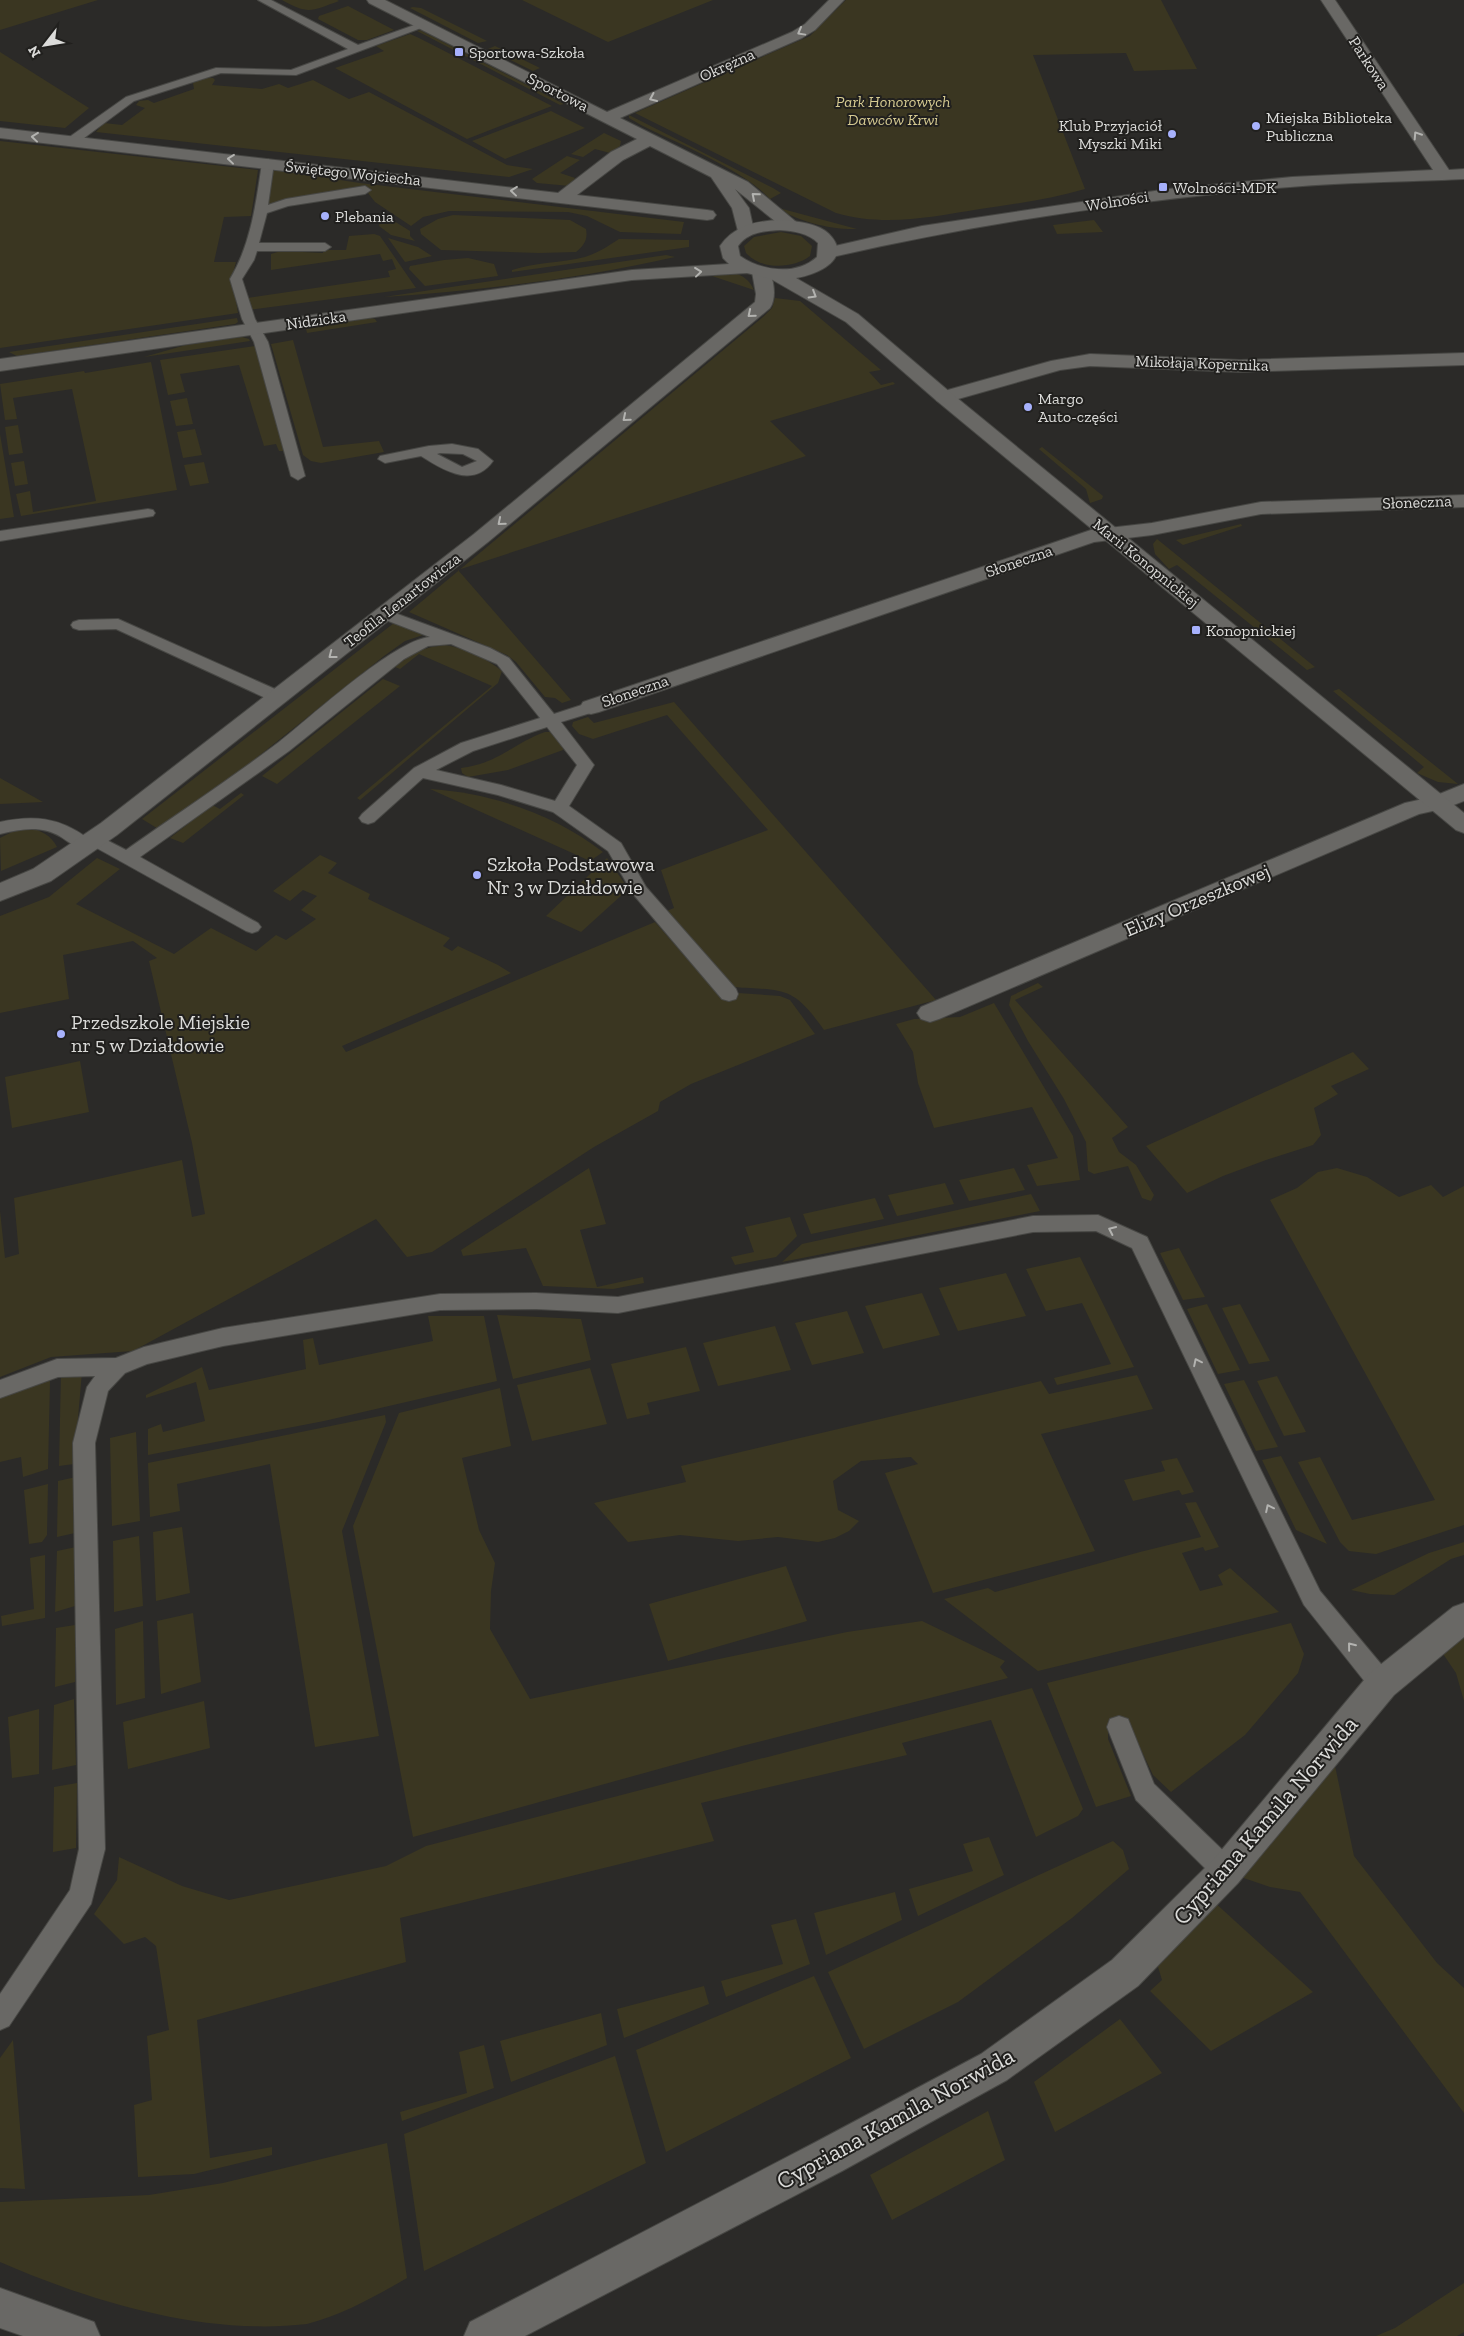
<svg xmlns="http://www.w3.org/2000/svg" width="1464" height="2336" viewBox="0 0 1464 2336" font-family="'Zilla Slab',serif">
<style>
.green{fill:#3a3621}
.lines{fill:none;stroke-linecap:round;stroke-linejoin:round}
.lane-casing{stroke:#474744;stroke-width:2}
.street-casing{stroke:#474744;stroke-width:2}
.secondary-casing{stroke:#474744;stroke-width:2}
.lane{fill:#696865;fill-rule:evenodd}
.street{fill:#696865;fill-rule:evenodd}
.secondary{fill:#696865;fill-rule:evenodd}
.oneway{stroke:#b3b3b0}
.poi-dot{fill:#a7b1fc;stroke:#21201e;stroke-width:2}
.labels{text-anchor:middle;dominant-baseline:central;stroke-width:4;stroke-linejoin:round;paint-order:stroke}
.far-poi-label{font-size:16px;fill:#dbdbd9;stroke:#21201e;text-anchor:start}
.far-street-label{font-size:16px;fill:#dbdbd9;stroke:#21201e}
.far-park-label{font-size:16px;font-style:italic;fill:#d6cb92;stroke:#21201e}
.poi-label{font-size:20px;fill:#dbdbd9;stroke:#21201e;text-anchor:start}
.street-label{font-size:20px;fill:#dbdbd9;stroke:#21201e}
.near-street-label{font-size:24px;fill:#dbdbd9;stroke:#21201e}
</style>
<rect width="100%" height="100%" fill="#2b2a28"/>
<g class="green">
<polygon points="0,0 98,0 0,30"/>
<path d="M 282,0 L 337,0 L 339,1 C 311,11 309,15 282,0 Z"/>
<polygon points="522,0 713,0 608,42"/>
<path d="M 846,0 L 1161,0 L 1197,69 L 1134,71 L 1126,53 L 1033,55 L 1085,189 C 1051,199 1015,204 980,209 C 931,217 885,227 836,213 L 635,113 L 810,36 Z"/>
<polygon points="348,6 394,30 367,40 358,40 318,19 319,16"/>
<polygon points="413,7 421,8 487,41 478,43 410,8"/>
<polygon points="420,30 564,104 560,105 417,31"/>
<polygon points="410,34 419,38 552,106 467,139 335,68 384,51 376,46"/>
<polygon points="495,46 540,68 533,71 488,49"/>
<polygon points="0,52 89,108 65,128 0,121"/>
<polygon points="203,78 213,78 215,80 212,85 262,89 279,84 288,88 313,80 349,99 369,92 507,165 533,169 509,177 96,132 104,123 122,125 145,108 136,105 139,101 148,100 154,103 194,89 193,83"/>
<polygon points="551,111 585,128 505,159 472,141"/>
<path d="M 629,115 L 773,188 L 781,193 L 770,199 C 744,170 677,143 641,125 L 629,118 Z"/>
<polygon points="604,133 621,141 620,146 610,153 595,149 583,157 571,154"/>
<polygon points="0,141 258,170 251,216 224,217 214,262 236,262 232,277 238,313 0,348"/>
<polygon points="567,156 580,160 560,173 575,178 570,186 537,183 532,179"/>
<polygon points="273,170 360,183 684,222 681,234 620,232 587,216 568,212 449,211 423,217 411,226 375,202 364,188 269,204 266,202"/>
<path d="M 775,207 L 857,229 C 830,230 797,221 775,207 Z"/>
<polygon points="381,213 410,231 410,236 415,241 391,235 379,226"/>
<path d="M 453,215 L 570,220 L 586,229 C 588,240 584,245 576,252 L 539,253 L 441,250 L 421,234 L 420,229 L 438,219 Z"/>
<polygon points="1094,220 1103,232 1057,234 1053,225"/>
<path d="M 781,232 L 801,236 L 812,246 L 810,256 C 793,269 761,270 746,253 L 744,246 L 754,237 Z"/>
<polygon points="374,234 380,236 416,288 249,310 247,298 390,277 388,271 396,269 392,259 383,261 380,254 271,270 271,254 281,251 323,253 323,250 346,250 349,236"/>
<polygon points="388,238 418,247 432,256 405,262"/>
<path d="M 619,239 L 689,240 L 689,247 L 512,272 L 512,270 C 536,262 561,263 585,257 C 598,253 608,246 619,239 Z"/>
<path d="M 666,255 L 675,257 C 579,279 482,290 384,297 Z"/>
<polygon points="468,258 494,264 498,276 425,286 409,269 410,266 444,260"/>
<path d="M 734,273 C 744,276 749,280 754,290 L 706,274 Z"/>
<polygon points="775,298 800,301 881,370 869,372 881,385 893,382 895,384 770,421 806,456 458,570 571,700 562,703 555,698 545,697 516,662 507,655 409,612 763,317 772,308"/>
<polygon points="237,318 238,322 235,324 17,356 9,352"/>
<polygon points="370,318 375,319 377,322 307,333 306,329"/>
<polygon points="242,337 249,339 250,341 144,357 186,345"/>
<polygon points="293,340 323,447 379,441 384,452 321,463 311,461 303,455 271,344"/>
<polygon points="255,346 284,451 279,451 276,444 264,446 239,365 180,374 185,392 168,395 160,360"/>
<polygon points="151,362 177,490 21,516 16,494 30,491 33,512 96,501 72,389 13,398 17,419 5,420 0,384 84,371 85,373"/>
<polygon points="187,398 193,424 176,426 170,401"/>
<polygon points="18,425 23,453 9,455 5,427"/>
<polygon points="195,429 202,455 183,458 177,432"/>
<polygon points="0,434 14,517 0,519"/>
<polygon points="1042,447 1103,496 1102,499 1090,503 1086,489 1039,449"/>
<polygon points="24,461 28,484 15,486 11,463"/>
<polygon points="204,462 209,483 190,486 184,465"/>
<polygon points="1241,524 1242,526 1183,545 1176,540"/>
<polygon points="1157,539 1315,667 1307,670 1177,565 1169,569 1155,554 1153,544"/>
<polygon points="394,623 423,635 405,641 384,656 240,771 160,830 142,819"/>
<path d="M 445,645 C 465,648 486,658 502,671 L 498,683 L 360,800 L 357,798 L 492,686 L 419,654 L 400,669 L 395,667 C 414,652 421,648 445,645 Z"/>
<polygon points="383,679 400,686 277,784 262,776"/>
<polygon points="1339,689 1458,784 1438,782 1417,773 1424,767 1333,691"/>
<path d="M 674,702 L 936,1000 L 824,1030 C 792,985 785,991 733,987 L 664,912 L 674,908 L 661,870 L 768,830 L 667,715 L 593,739 L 579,734 L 572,726 L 573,722 L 588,717 L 594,723 Z"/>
<path d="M 545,732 L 552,732 L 564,745 L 563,750 L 508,770 L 468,777 L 462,773 L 461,768 C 499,763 512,744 545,732 Z"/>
<polygon points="0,778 43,802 0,804"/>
<path d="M 430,789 C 491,793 554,814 603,852 L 590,861 Z"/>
<polygon points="241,793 244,795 183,843 170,838 212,805 220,809"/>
<path d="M 28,827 C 41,831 50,834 57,847 L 1,871 L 0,838 L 20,828 Z"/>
<polygon points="320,855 337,863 328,873 370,894 368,899 450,938 443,946 452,951 458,946 498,965 511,973 342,1046 346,1052 655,922 723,1000 738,993 780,996 790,1000 815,1034 691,1084 660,1102 658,1111 594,1147 432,1252 407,1257 376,1219 133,1351 51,1357 0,1377 0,1211 5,1258 19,1254 14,1198 182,1160 192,1217 205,1214 192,1143 149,961 157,958 133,941 63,955 69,999 0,1013 0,916 49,897 97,858 120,869 76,904 174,954 211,928 256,951 276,935 286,940 316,919 301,910 317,896 303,890 290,901 273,891"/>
<polygon points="607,858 625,884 624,893 581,932 546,916"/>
<polygon points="1038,983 1043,987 1015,1000 1128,1127 1112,1138 1119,1152 1136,1165 1154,1195 1151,1201 1142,1198 1128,1166 1094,1174 1088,1171 1086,1142 1064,1099 1028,1041 1009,1005 1011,996"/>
<polygon points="994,1003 1073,1136 1080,1180 1037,1186 1027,1165 1058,1158 1032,1107 934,1128 918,1083 913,1052 896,1024 914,1019 960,1017"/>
<polygon points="1353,1052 1369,1069 1331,1086 1338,1094 1314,1108 1321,1135 1313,1145 1266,1160 1223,1176 1187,1193 1146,1146"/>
<polygon points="80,1061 89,1112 12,1128 5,1077"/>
<polygon points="589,1168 606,1224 580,1230 597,1287 643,1277 644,1283 613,1289 543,1286 526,1248 463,1256 461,1250"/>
<polygon points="1014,1168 1025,1190 969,1201 959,1180"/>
<polygon points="1337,1168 1367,1177 1399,1197 1431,1185 1443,1197 1464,1186 1464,1525 1376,1554 1349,1551 1340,1542 1298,1462 1320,1457 1352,1520 1435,1500 1270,1200 1297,1188 1318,1172"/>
<polygon points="945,1183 954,1204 897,1216 888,1195"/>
<polygon points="1031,1194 1040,1211 782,1262 802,1244"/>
<polygon points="875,1198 884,1219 811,1234 803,1214"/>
<polygon points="790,1217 797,1236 776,1257 735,1265 731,1257 754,1252 745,1227"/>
<polygon points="1179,1248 1205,1297 1183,1300 1160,1253"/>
<polygon points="1080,1257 1134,1367 1057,1385 1054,1378 1111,1364 1082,1303 1046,1311 1026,1269"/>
<polygon points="1006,1273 1026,1316 958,1331 939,1288"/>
<polygon points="922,1293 940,1335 883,1349 865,1306"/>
<polygon points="1207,1304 1240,1370 1218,1374 1187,1309"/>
<polygon points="1240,1304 1270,1361 1249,1364 1222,1308"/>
<polygon points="847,1311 864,1353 812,1365 795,1323"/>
<polygon points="497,1315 581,1319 591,1360 513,1379"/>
<polygon points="428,1316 484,1316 497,1381 324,1421 148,1455 148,1429 161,1424 163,1432 205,1421 196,1382 146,1398 146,1395 202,1367 209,1390 306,1369 303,1340 313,1338 319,1365 433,1341"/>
<polygon points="775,1326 791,1370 718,1386 703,1343"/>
<polygon points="686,1347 700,1391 647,1403 650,1414 627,1419 611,1364"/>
<polygon points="590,1368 607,1424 532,1441 517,1385"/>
<polygon points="61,1372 82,1372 74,1464 59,1466"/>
<polygon points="1137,1375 1153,1409 1041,1434 1095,1551 933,1593 885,1473 918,1464 911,1457 861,1461 833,1481 838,1510 859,1521 849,1531 835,1538 818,1542 778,1537 738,1541 680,1535 628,1542 594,1503 686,1482 681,1466 1041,1381 1049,1394"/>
<polygon points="1277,1376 1306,1432 1284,1436 1257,1381"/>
<polygon points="42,1379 50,1381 48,1469 23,1477 21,1457 0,1462 0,1395"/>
<polygon points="1244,1380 1278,1447 1256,1451 1224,1384"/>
<polygon points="500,1388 511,1446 462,1458 479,1530 495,1563 491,1591 490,1629 530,1699 847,1632 922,1621 1005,1661 1000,1667 1008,1678 742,1746 413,1837 353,1526 399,1413"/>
<polygon points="385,1415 386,1422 342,1531 379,1736 315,1747 270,1464 177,1484 180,1511 150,1517 148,1463"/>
<polygon points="136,1432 140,1521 112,1526 110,1438"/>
<polygon points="1281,1456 1327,1544 1296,1530 1262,1460"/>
<polygon points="1177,1458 1194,1492 1182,1495 1179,1490 1133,1501 1124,1480 1165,1471 1161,1461"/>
<polygon points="76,1477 75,1533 57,1537 58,1481"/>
<polygon points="48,1484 47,1535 42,1542 29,1544 24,1490"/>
<polygon points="1196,1502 1219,1547 1205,1551 1203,1547 1182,1553 1200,1591 1223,1585 1218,1575 1230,1568 1279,1612 1038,1671 944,1599 988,1588 995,1592 1140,1552 1201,1537 1185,1503"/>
<polygon points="182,1527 190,1593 156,1601 153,1532"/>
<polygon points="139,1536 143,1606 114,1612 113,1541"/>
<polygon points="1464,1542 1464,1555 1451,1559 1394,1595 1370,1594 1351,1590 1429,1553"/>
<polygon points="76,1547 75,1606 55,1612 57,1551"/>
<polygon points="45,1555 45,1618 2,1626 1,1616 34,1609 30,1558"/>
<polygon points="786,1566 807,1621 668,1661 649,1604"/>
<polygon points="1464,1607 1464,1701 1456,1673 1429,1633"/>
<polygon points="193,1613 201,1682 161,1694 157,1621"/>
<polygon points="143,1621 145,1698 116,1705 115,1629"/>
<polygon points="1291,1623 1304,1654 1298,1673 1245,1735 1171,1792 1153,1775 1127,1720 1108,1726 1108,1739 1131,1796 1096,1807 1047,1683"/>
<polygon points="75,1625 75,1682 55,1687 56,1628"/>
<polygon points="1032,1688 1083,1809 1078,1816 1036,1837 991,1720 902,1743 907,1755 701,1803 714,1841 400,1918 406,1962 197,2020 210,2158 272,2147 272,2155 194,2174 138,2177 134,2105 152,2100 147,2036 169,2030 156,1946 145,1937 124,1944 94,1914 117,1880 119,1857 182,1886 229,1900 386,1866 426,1846"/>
<polygon points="74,1699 76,1765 52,1770 54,1705"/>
<polygon points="204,1701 210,1748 128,1769 123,1722"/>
<polygon points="39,1709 39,1774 12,1778 8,1717"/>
<polygon points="1334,1761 1354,1856 1437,1963 1464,1988 1464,2113 1300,1892 1270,1887 1232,1874"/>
<polygon points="77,1783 76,1848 53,1852 54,1787"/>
<polygon points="989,1837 1004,1875 918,1916 909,1889 973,1871 963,1844"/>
<polygon points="1113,1841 1123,1850 1129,1869 1072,1918 958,2002 864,2049 828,1972"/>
<polygon points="1201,1890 1313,1992 1211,2051 1150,1991 1162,1980 1148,1934"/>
<polygon points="895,1892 902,1920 826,1955 814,1913"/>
<polygon points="796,1919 810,1964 726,1997 721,1981 783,1964 771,1925"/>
<polygon points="814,1976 851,2058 666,2152 636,2050"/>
<polygon points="704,1986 709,2004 624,2038 617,2009"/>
<polygon points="601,2013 607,2045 511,2082 500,2041"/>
<polygon points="1120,2019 1162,2073 1055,2132 1034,2082"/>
<polygon points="13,2040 25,2189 0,2188 0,2058"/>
<polygon points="484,2045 494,2088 402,2121 400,2112 467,2093 459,2052"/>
<polygon points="615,2056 646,2163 424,2271 404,2134"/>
<polygon points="988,2111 1005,2160 892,2220 870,2175"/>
<path d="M 387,2143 L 407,2278 C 376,2296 342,2315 307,2324 C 205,2336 92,2302 0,2262 L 0,2202 L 149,2195 L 223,2183 Z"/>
<polygon points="1464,2283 1464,2332 1457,2336 1376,2336 1395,2328"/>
</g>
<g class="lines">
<g class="lane-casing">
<g id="lane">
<polygon points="258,0 271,0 358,45 420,23 428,23 429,25 296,75 221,73 134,101 76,144 68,144 66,141 68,138 126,97 216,68 291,70 348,49"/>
<path d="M 268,159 L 274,163 L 268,205 L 286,199 L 365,186 L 371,190 L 365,194 L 288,206 L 267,213 L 259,243 L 325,243 L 331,247 L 325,251 L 257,251 L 254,260 L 242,279 L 255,319 L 268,342 L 305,476 L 298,480 L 291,476 L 254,342 L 242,319 L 230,279 C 251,244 256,203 262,163 Z"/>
<path d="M 452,444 L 478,449 L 493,461 C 473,489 443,470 421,456 L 385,463 L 378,459 L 380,456 L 429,446 ZM 440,453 L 463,454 L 477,461 L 462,467 L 437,454 Z"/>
<polygon points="148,509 153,510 155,513 153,516 0,541 0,531"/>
<path d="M 384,609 L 490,648 L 509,658 L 554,714 L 591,702 L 597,703 L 599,707 L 597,711 L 561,722 L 594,765 L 569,806 L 621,843 L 646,887 L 736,989 L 738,994 L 736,999 L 729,1001 L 722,999 L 633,894 L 608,851 L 553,812 L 498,795 L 423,778 L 374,822 L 368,824 L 362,822 L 359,818 L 362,814 L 414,768 L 461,743 L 540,718 L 497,664 L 451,644 L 428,646 L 404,659 L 289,751 L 140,857 L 258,923 L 261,927 L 258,931 L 252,933 L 246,931 L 93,846 L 85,851 C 76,848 69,842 61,837 C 41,825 22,829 0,834 L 0,822 C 33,815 58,817 86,837 L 93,833 L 126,850 C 177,814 229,780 279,742 C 311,717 394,640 430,637 L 378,617 L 376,614 L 378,611 ZM 547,727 L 577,765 L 555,801 L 501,785 L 436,770 L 473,751 Z"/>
<polygon points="118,619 284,693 286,697 284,701 272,701 116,629 79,630 73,628 71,625 73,622 79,620"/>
<polygon points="1098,1215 1147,1237 1320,1591 1391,1676 1394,1684 1391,1692 1382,1695 1373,1692 1304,1605 1132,1248 1096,1231 1033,1232 618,1313 536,1309 440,1310 223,1346 147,1364 125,1373 108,1391 95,1443 105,1849 91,1904 9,2026 0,2030 0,1994 70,1890 79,1849 73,1443 87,1387 95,1376 58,1377 0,1398 0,1380 57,1359 116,1358 144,1347 223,1328 440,1294 536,1293 618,1297 1033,1216"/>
<polygon points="1119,1716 1128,1719 1154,1784 1235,1862 1239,1871 1235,1880 1226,1883 1217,1880 1136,1800 1107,1727 1110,1719"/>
</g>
</g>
<g class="street-casing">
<g id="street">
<polygon points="367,0 385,0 607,112 792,32 805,24 829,0 844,0 815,30 802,38 620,118 748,182 801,226 798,230 786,230 735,189 749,208 754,231 751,235 739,235 732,208 711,177 650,146 623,160 577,195 707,210 713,211 716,215 713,219 707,220 0,138 0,128 558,193 611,152 637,139 369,3"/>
<path d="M 1321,0 L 1335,0 L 1449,170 L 1464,169 L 1464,179 C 1406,182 1348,182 1290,187 C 1135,200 979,223 828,258 L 822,257 L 819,253 L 822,249 L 922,226 L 1168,189 L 1292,177 L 1433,170 Z"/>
<path d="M 761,267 L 767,268 C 774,277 777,298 770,308 L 488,542 L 117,835 L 51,881 L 0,901 L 0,883 L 33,869 L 101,823 L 474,534 L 755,302 L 756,294 L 752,272 L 755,268 Z"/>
<polygon points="1464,353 1464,365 1240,372 1090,366 1060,370 944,403 937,401 934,397 937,393 1051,361 1090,354 1240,360"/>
<polygon points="1464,495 1464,507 1261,514 1152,535 1094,542 599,712 591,714 583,712 580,707 583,702 1091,530 1152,523 1261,502"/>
<polygon points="1464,784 1464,801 1446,808 1419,814 939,1019 930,1022 921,1019 917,1013 921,1007 1405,803 1432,797"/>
<polygon points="1464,1603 1464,1637 1394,1695 1238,1883 1138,1986 1007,2080 842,2171 525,2336 464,2336 470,2322 814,2143 981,2054 1112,1960 1214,1859 1370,1673 1453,1607"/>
<polygon points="0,2288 94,2322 100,2336 23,2336 0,2328"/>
</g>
</g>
<g class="secondary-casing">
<path id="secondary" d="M 780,220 C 795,221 818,223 829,234 C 854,259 816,275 796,278 L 858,314 L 951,393 L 1464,813 L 1464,833 L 1456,830 L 937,401 L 846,322 L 771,279 L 747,273 L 632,280 L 0,371 L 0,359 L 632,270 L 729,264 L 723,258 L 720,246 C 735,225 756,221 780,220 ZM 780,230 C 794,231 808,233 818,243 L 817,257 C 796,276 762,271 740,256 L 738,246 C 748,232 764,231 780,230 Z"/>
</g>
<use href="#lane" class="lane"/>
<use href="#street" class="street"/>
<use href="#secondary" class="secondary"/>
</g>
<defs><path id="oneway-chevron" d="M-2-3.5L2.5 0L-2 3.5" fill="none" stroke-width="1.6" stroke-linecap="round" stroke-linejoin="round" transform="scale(1.25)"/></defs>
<g class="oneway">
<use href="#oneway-chevron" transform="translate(801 32) rotate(151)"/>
<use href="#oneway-chevron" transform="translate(653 98) rotate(156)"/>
<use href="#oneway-chevron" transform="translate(1417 135) rotate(-123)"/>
<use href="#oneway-chevron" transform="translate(35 137) rotate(-174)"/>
<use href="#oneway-chevron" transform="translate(231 159) rotate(-174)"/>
<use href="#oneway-chevron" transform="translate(514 191) rotate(-174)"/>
<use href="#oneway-chevron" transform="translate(755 196) rotate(-139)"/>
<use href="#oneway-chevron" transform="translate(698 272) rotate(-6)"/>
<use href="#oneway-chevron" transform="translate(813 295) rotate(31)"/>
<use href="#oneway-chevron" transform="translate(751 314) rotate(140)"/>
<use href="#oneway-chevron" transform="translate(626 418) rotate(140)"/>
<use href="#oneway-chevron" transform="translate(501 522) rotate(140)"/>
<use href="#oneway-chevron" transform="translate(332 655) rotate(142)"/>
<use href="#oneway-chevron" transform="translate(1112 1230) rotate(-155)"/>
<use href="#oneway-chevron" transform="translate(1197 1362) rotate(-116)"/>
<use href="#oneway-chevron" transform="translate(1269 1508) rotate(-116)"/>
<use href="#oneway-chevron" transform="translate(1351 1646) rotate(-129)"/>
</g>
<g class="poi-dot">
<rect x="454" y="47" width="10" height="10" rx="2.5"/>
<circle cx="1256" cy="126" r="5"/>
<circle cx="1172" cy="134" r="5"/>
<rect x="1158" y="182" width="10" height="10" rx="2.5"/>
<circle cx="325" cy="216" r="5"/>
<circle cx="1028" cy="407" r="5"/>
<rect x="1191" y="625" width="10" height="10" rx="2.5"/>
<circle cx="477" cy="875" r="5"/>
<circle cx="61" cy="1034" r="5"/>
</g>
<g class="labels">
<g class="far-poi-label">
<text x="469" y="52">Sportowa-Szkoła</text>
<text x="1266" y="117">Miejska Biblioteka<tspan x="1266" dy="18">Publiczna</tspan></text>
<text x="1162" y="125" text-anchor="end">Klub Przyjaciół<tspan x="1162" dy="18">Myszki Miki</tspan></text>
<text x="1173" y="187">Wolności-MDK</text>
<text x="335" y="216">Plebania</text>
<text x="1038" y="398">Margo<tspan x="1038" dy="18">Auto-części</tspan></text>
<text x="1206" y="630">Konopnickiej</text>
</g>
<g class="far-street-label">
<text transform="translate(1369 63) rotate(57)">Parkowa</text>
<text transform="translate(727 65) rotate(-24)">Okrężna</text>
<text transform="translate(558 92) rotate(27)">Sportowa</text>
<text transform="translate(353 173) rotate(6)">Świętego Wojciecha</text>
<text transform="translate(1117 201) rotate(-9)">Wolności</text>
<text transform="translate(316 320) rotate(-8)">Nidzicka</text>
<text transform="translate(1202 363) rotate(2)">Mikołaja Kopernika</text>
<text transform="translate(1417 502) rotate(-2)">Słoneczna</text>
<text transform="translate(1019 561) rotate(-19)">Słoneczna</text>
<text transform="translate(1146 563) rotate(39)">Marii Konopnickiej</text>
<text transform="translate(402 600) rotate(-38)">Teofila Lenartowicza</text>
<text transform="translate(635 691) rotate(-19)">Słoneczna</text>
</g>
<g class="far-park-label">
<text x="893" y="101">Park Honorowych<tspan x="893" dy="18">Dawców Krwi</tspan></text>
</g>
<g class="poi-label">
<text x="487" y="864">Szkoła Podstawowa<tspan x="487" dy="23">Nr 3 w Działdowie</tspan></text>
<text x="71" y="1022">Przedszkole Miejskie<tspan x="71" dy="23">nr 5 w Działdowie</tspan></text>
</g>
<g class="street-label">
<text transform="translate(1197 900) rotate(-23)">Elizy Orzeszkowej</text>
</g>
<g class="near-street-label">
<text transform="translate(1265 1820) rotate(-49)">Cypriana Kamila Norwida</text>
<text transform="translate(895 2118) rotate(-29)">Cypriana Kamila Norwida</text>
</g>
</g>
<g transform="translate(45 45) rotate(239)" stroke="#21201e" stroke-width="4" paint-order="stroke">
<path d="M0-4L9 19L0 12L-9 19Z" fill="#dbdbd9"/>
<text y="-8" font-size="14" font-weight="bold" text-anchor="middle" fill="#dbdbd9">N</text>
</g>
</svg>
